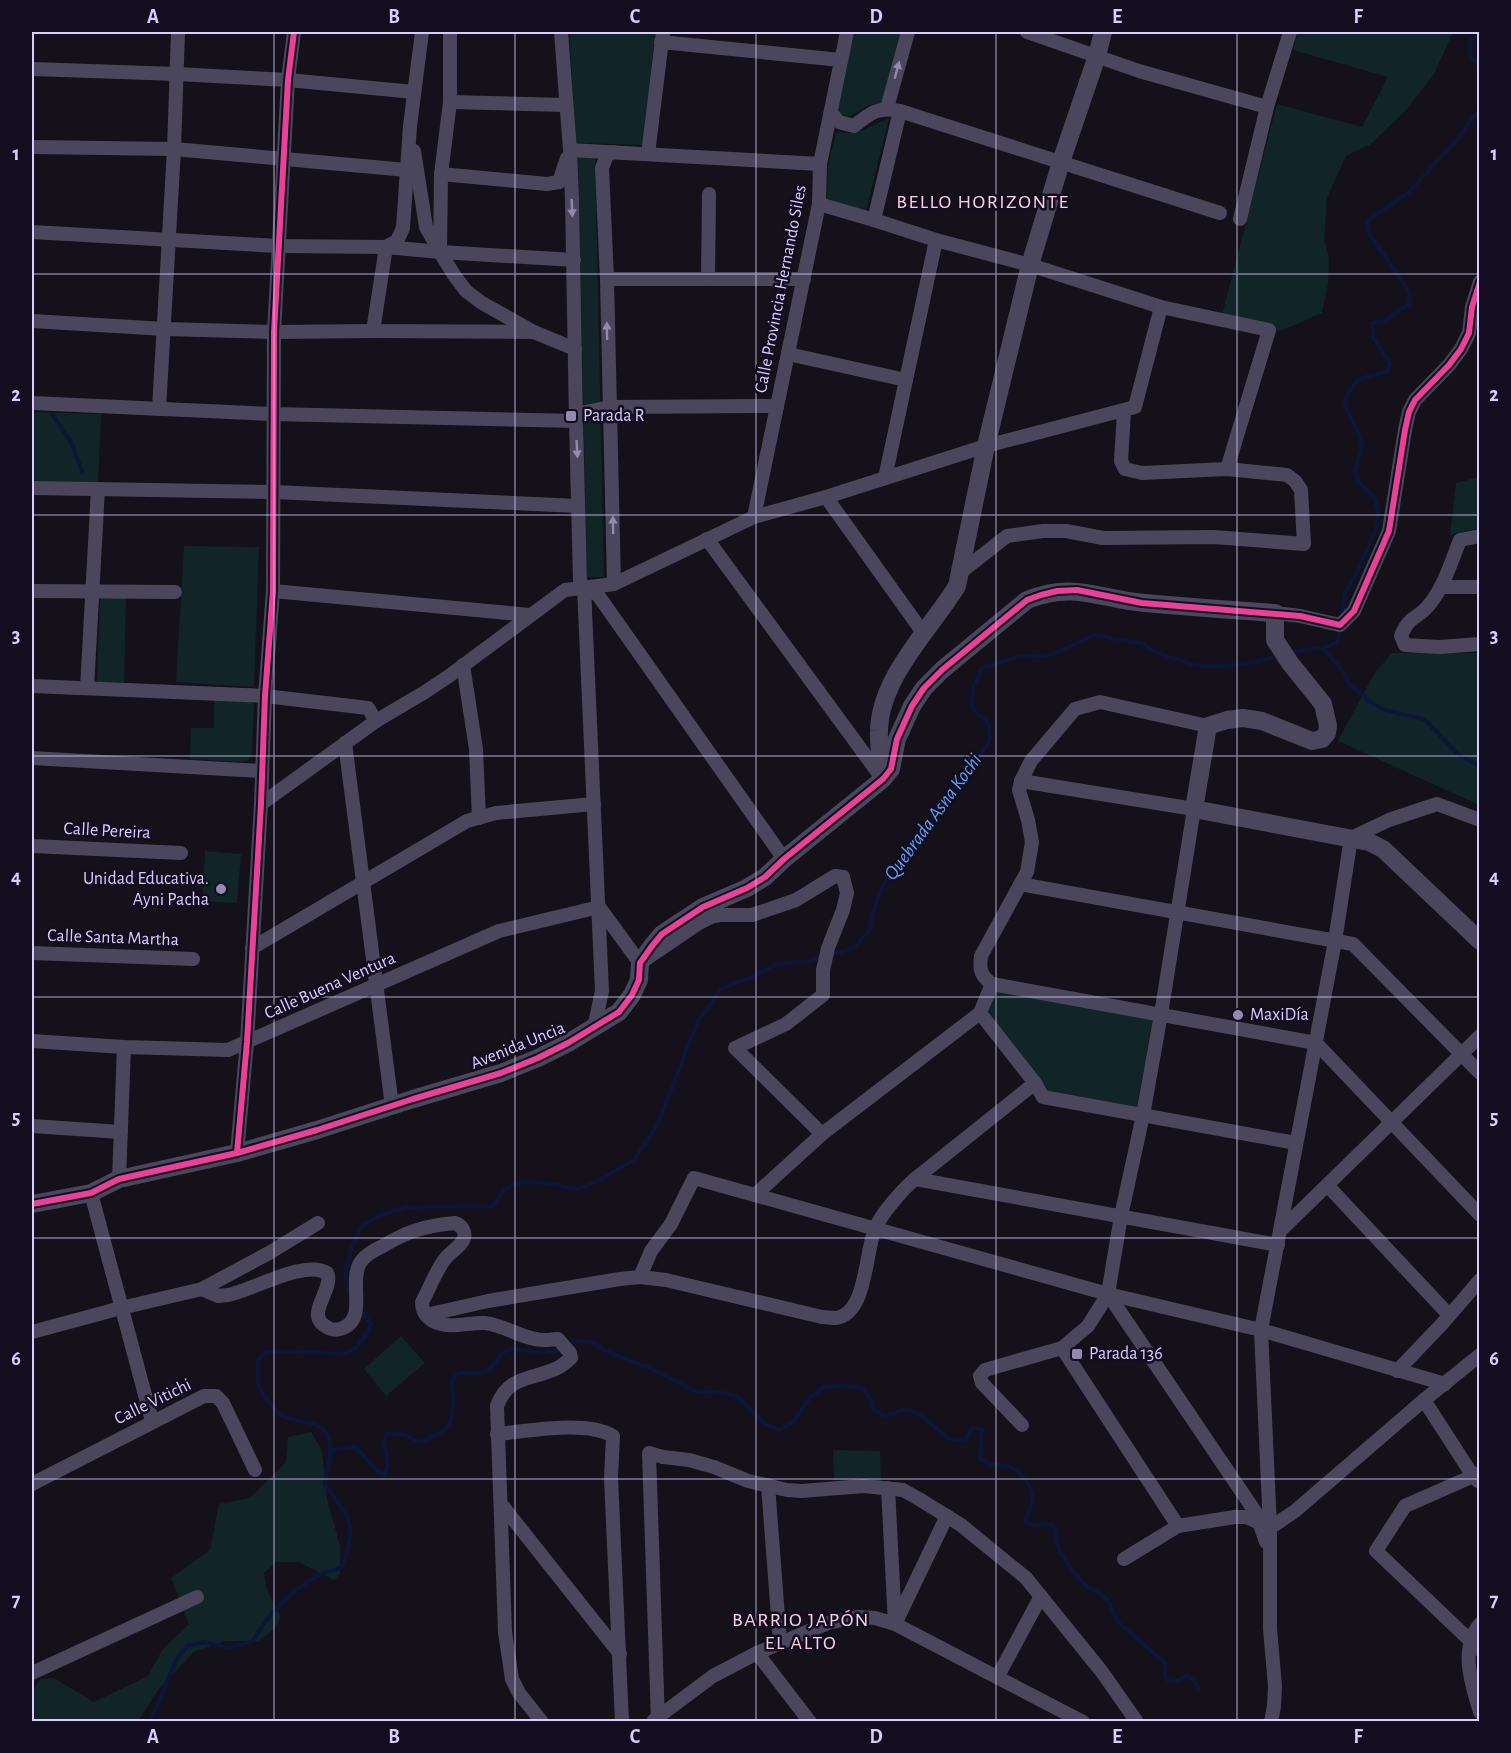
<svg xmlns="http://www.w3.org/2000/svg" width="1511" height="1753" viewBox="0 0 1511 1753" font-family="'Alegreya Sans',sans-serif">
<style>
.green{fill:#112427}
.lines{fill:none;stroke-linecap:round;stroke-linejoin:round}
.stream{stroke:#0c1638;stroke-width:4}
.minor{stroke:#4a475c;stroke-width:14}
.tertiary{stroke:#4a475c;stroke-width:18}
.cycleway-casing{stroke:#120d1f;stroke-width:10}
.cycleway{stroke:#ea4096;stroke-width:6}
.oneway{fill:#918aac}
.grid{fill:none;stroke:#d8cdfd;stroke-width:1.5;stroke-opacity:0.55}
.poi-dot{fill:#938bae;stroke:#120d1f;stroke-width:2}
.labels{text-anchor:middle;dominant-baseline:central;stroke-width:5;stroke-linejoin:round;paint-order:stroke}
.street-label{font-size:18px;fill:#d8cdfd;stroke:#120d1f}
.poi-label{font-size:18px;fill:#d8cdfd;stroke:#120d1f;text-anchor:start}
.neighbourhood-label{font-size:20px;letter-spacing:1.5px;fill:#fdcfe7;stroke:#120d1f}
.water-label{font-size:20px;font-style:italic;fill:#5fa0f9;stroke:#120d1f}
.neatline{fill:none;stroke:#d8cdfd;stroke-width:2}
.grid-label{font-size:20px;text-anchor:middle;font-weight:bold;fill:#d8cdfd}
</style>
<rect width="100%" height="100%" fill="#14111b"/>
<g class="green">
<polygon points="569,32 656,32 642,145 576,143"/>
<polygon points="854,32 901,32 881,104 869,105 848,117 838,112"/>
<polygon points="1298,32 1453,32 1434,74 1407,109 1371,144 1346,156 1327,198 1324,240 1329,258 1328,284 1322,313 1281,331 1222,315 1277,104 1362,127 1388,77 1293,50"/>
<polygon points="889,118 866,211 827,201 828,166 836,132 856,133"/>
<polygon points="578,156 595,156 604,577 587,577"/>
<polygon points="32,412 101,414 98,483 32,481"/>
<polygon points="1479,477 1479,528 1450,535 1456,483"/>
<polygon points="184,546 259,547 254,687 176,682"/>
<polygon points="100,595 126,595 124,683 97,682"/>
<polygon points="1392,653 1479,653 1479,805 1338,741 1374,674"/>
<path d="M 214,697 L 252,702 L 254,706 L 252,753 C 251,759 248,761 242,762 L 190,759 L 191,728 L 214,728 Z"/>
<polygon points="205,851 241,854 237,903 202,901"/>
<polygon points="994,988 1153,1016 1137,1107 1049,1091 989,1016"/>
<polygon points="401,1336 425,1363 386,1396 364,1369"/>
<polygon points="311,1432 322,1450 327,1499 340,1546 340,1574 334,1580 299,1562 276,1562 264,1573 267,1590 280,1615 278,1624 267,1635 258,1641 225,1641 194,1652 158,1690 138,1721 32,1721 32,1690 41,1679 54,1678 94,1702 148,1676 162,1650 189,1624 171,1578 210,1550 219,1504 250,1498 286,1462 288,1437"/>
<polygon points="833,1450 880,1451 881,1481 834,1480"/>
</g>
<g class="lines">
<g class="stream">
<polyline points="1480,35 1470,40 1471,58 1480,65"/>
<polyline points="52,414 71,442 82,471"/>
<path d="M 1342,618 L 1345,594 L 1357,572 L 1377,527 L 1378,511 L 1375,498 L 1358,482 L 1355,470 L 1362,447 L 1359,435 L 1344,403 C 1354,376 1362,377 1387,372 L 1390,363 L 1373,337 L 1372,323 L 1384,321 L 1409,304 L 1410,293 L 1369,233 L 1367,221 L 1409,192 L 1456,141 L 1473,117 L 1480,112"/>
<polyline points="1323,649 1344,672 1349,684 1369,701 1384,710 1424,719 1460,756 1480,766"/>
<polyline points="1291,653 1310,649 1323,649 1337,642 1340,628"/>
<path d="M 829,955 L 854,948 L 870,929 L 874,910 L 883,886 L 898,862 L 925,829 L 982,753 L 990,740 L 989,724 L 971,707 L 974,685 L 982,668 L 1017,657 L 1051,655 L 1095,635 L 1144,644 C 1152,652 1162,654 1173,658 C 1180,660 1188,663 1195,665 C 1222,670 1252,663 1278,656"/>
<polyline points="351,1296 349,1293 345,1274 352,1247 363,1225 380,1215 407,1207 492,1206 504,1191 514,1184 527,1182 545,1183 578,1189 596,1182 634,1160 658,1124 697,1023 721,989 749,978 777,964 810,961 822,957"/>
<path d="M 568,1345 L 580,1340 L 593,1343 L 606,1351 L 654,1370 L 694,1391 L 723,1393 L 738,1397 L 764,1423 L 779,1430 L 793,1422 L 808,1400 L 823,1387 L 845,1386 L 862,1388 L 871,1401 L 873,1409 L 885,1417 L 901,1410 L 912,1411 L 923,1417 L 949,1439 L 965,1440 L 972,1428 L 982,1429 L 980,1458 C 992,1467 993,1463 1007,1466 C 1013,1468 1019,1472 1023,1477 C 1037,1493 1034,1502 1025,1521 L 1032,1525 L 1044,1524 L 1053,1525 C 1057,1534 1056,1544 1060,1552 C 1067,1563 1077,1577 1086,1586 C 1093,1591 1104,1594 1109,1602 C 1113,1609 1113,1615 1119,1623 L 1165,1663 L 1165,1675 L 1169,1682 L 1180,1680 L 1187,1675 L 1194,1681 L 1198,1688"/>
<path d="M 330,1451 L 345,1448 L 356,1447 L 378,1472 L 385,1474 C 389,1463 388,1454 383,1444 L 387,1434 L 405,1435 L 419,1442 C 441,1434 453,1430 453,1403 C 453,1394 451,1389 452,1379 L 459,1373 L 479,1373 L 489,1371 L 502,1353 L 513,1348 L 537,1353 L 556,1351 L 561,1348"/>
<path d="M 150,1722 L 176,1661 L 187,1646 L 204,1642 L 230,1648 L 253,1641 C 269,1613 290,1591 319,1575 C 325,1572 334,1570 341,1568 C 359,1526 350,1519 325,1484 C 327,1469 333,1452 328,1437 C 323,1420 297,1423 284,1417 C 277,1414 260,1392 258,1384 C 257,1377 258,1368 258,1360 L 265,1353 L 278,1351 L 344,1354 L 355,1349 L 363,1339 L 371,1324 L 361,1310"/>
</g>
<g class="minor">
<polyline points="450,32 450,102 441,174 440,252 454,275 466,291 482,303 534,332 575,349"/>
<polyline points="561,32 570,150 572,200 576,421 580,581 584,588 602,991 594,1028"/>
<polyline points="1027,32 1139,71 1267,107"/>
<polyline points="661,42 841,60"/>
<polyline points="32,69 177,74 288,80 414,92"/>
<polyline points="450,102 566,105"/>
<polyline points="887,108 908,32"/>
<path d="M 832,114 L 839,122 L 854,126 C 870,113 879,106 900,111 L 1220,213"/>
<polyline points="32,147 174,149 407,170"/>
<polyline points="570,150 820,164"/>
<polyline points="414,151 426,227 439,250"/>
<polyline points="613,152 607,155 602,168 607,279 614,584"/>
<polyline points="648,154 663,32"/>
<polyline points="441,174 547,184 559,182 567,158"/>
<polyline points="819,204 874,220 936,240 1030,265 1161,307 1269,330 1227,469"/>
<polyline points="1240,219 1267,107 1290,32"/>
<polyline points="874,220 900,111"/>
<polyline points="32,232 278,246 386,247 440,252 574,260"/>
<polyline points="607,279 804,279"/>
<polyline points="708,279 709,194"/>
<polyline points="32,321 165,329 274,332 373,331 534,332"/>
<polyline points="373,331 386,247 397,241 403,228 410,126 422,32"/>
<polyline points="788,354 906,380"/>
<polyline points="32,403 273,414 576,421"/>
<polyline points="159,409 174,149 178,32"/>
<polyline points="576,414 610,407 777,406"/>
<polyline points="885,478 936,240"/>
<polyline points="32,488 274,492 578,506"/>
<polyline points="826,497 924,634"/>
<polyline points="754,517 819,204 820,164 847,32"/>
<path d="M 1480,536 L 1460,540 C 1451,562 1444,587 1429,605 C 1417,620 1410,614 1401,636 L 1405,645 L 1439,647 L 1480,644"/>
<polyline points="707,539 882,778"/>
<polyline points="961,572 1007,536 1043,531 1066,531 1103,538 1214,537 1304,544 1301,490 1295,481 1287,475 1227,469 1142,473 1125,469 1121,461 1124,411"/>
<polyline points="1441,587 1480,587"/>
<polyline points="584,588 598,595 784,859"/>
<polyline points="32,591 175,592"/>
<polyline points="273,591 530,615"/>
<polyline points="1275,613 1300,616 1340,625 1354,611 1389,531 1405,430 1409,412 1415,400 1449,365 1461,349 1469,333 1472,307 1480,282"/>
<polyline points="463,665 476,749 479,818"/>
<polyline points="32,686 265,696 368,708 376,721"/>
<polyline points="87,688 98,489"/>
<path d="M 1208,726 L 1100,702 L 1075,709 L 1031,761 L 1021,781 L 1019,790 L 1028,820 L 1032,842 L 1027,872 L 981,956 C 979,970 981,976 992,984 L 1316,1043 L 1480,1215"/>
<polyline points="345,743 392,1106"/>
<polyline points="32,758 261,771"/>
<polyline points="1021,781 1194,809 1161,1014 1143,1115 1121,1216 1108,1294 1088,1326 1062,1348 985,1370 980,1376 982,1383 1022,1425"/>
<polyline points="261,804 376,721 425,692 449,676 565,590 614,584 754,517 826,497 986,446 1135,407 1161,307"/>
<polyline points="32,846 181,853"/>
<polyline points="1020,884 1353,944 1480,1073"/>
<polyline points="252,948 467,821 496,813 594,804"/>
<polyline points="32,953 193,959"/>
<polyline points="980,1013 1035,1083 1043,1097 1296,1143"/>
<polyline points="32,1041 124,1047 228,1050 499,931 599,907 640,963 699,923 711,917 720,915 752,915 796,900 835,876 843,877 847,893 843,910 828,948 823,970 823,995 786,1024 735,1048 822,1134"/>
<polyline points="1035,1083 915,1179 1278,1245"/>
<polyline points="32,1126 121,1132"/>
<polyline points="237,1153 247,1042 261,804 265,696 273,591 274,332 288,80 294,32"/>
<polyline points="119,1179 124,1047"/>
<polyline points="1327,1185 1449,1315"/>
<polyline points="91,1193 152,1421"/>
<polyline points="755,1195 822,1134 980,1013 992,984"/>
<polyline points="1281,1230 1480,1036"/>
<polyline points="640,1277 651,1251 671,1224 694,1178 1108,1294 1261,1330 1445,1384"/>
<path d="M 202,1289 L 218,1296 L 228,1295 C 253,1290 305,1259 327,1273 C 328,1275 329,1280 328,1282 C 326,1297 307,1317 327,1327 C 331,1330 336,1330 340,1329 C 369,1321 348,1282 360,1263 C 365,1255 373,1251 381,1247 C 408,1231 424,1226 455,1223 C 461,1225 466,1231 464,1238 C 462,1246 450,1252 445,1259 C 435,1272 430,1288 422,1302 C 422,1310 426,1317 433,1321 C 450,1330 467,1322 485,1323 C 505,1325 524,1340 544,1340 C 549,1340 554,1339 558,1339 L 570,1353 L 571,1358 C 566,1362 561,1367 555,1369 C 530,1380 508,1376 497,1406 L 505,1632 L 512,1679 L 519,1693 L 542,1722"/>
<polyline points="1108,1294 1256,1513 1266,1542"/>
<path d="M 426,1315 L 488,1301 L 620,1279 L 640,1277 L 666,1280 L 822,1317 C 826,1317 832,1318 836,1318 C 867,1314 865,1252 875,1229 C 881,1214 902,1190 915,1179"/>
<polyline points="32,1332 121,1308 202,1289 269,1253 318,1223"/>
<polyline points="1062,1348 1178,1526 1124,1559"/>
<polyline points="1397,1371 1442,1324 1480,1280"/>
<polyline points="1424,1400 1473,1476 1478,1481"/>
<path d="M 497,1434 C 530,1431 586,1420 613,1436 L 611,1478 L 622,1722"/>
<polyline points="1480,1473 1405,1506 1376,1551 1480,1650"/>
<polyline points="32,1484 204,1396 216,1396 223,1403 255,1470"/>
<polyline points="768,1485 780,1643"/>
<polyline points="888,1488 895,1624 947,1516"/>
<polyline points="501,1504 620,1654"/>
<polyline points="1178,1526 1235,1517 1246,1517 1260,1523"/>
<polyline points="1270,1528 1295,1511 1424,1400 1480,1355"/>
<path d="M 1480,1624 C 1459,1649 1472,1685 1480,1712"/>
<polyline points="757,1653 810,1722"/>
<polyline points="32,1673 197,1597"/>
<polyline points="998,1676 1041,1596"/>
<polyline points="654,1720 713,1676 757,1653 828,1623 858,1617 875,1618 895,1624 1083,1722"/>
<polyline points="658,1722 649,1453 663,1457 689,1460 714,1467 748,1481 787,1490 802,1491 863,1486 903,1490 919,1499 961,1525 1026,1578 1102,1672 1137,1722"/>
<polyline points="1271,1722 1274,1706 1275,1686 1270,1629 1270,1528 1261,1330 1335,941 1351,838 1389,820 1437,804 1480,820"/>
</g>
<g class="tertiary">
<path d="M 883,777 C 882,762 878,746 879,731 C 880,677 930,630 957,586 L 986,446 L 1030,265 L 1061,162 L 1097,56 L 1103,32"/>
<path d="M 32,1204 L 91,1193 L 119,1179 L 237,1153 L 317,1130 L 413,1099 L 501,1073 L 538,1058 L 568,1043 L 619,1012 L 632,995 L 639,980 L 640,963 L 652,946 L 662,934 L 703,907 L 747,888 L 765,877 L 784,859 L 883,779 L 891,769 L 897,739 L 912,706 L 924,688 L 942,670 L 1027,600 C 1075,581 1098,599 1145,603 C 1188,607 1232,610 1275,613 L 1275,640 L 1290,663 L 1323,704 L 1328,726 L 1327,733 L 1322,739 L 1312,741 L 1262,721 L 1243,718 L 1227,720 L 1208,726 L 1194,809 L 1369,842 L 1383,849 L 1480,941"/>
</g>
<g class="cycleway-casing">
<g id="cycleway">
<polyline points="237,1153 247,1042 261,804 265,696 273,591 274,332 288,80 294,32"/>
<polyline points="32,1204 91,1193 119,1179 237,1153 317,1130 413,1099 501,1073 538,1058 568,1043 619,1012 632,995 639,980 640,963 652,946 662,934 703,907 747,888 765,877 784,859 883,779 891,769 897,739 912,706 924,688 942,670 1027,600 1041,595 1057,591 1077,590 1142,603 1300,616 1340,625 1354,611 1389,531 1405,430 1409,412 1415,400 1449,365 1461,349 1469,333 1472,307 1480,282"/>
</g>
</g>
<use href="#cycleway" class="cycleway"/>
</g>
<defs><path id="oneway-solid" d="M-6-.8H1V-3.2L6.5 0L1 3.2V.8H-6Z" transform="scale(1.5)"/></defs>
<g class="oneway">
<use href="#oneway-solid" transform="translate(897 70) rotate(-75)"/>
<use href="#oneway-solid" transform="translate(572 208) rotate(88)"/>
<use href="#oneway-solid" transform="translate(607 331) rotate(-91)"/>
<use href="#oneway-solid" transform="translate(577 449) rotate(87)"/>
<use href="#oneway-solid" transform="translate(613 525) rotate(-91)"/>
</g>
<path class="grid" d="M 274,32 L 274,1722M 515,32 L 515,1722M 756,32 L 756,1722M 996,32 L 996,1722M 1237,32 L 1237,1722M 32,274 L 1480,274M 32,515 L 1480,515M 32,756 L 1480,756M 32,997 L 1480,997M 32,1238 L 1480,1238M 32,1479 L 1480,1479"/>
<g class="poi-dot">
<rect x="565" y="410" width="12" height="12" rx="3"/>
<circle cx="221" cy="889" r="6"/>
<circle cx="1238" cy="1015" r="6"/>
<rect x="1071" y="1348" width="12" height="12" rx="3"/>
</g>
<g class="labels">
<g class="street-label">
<text transform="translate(781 289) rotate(-79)">Calle Provincia Hernando Siles</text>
<text transform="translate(107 831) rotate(3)">Calle Pereira</text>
<text transform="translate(113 938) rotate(2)">Calle Santa Martha</text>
<text transform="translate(330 986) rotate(-24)">Calle Buena Ventura</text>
<text transform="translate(518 1046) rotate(-22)">Avenida Uncia</text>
<text transform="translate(153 1402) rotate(-26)">Calle Vitichi</text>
</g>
<g class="poi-label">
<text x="583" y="416">Parada R</text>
<text x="209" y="879" text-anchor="end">Unidad Educativa.<tspan x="209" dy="21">Ayni Pacha</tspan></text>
<text x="1250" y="1015">MaxiDía</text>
<text x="1089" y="1354">Parada 136</text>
</g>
<g class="neighbourhood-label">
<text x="983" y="202">BELLO HORIZONTE</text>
<text x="801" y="1620">BARRIO JAPÓN<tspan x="801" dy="23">EL ALTO</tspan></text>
</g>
<g class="water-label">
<text transform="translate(933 817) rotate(-54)">Quebrada Asna Kochi</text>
</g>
</g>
<rect width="1511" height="1753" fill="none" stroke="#120d1f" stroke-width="66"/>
<rect x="33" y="33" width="1445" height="1687" class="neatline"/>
<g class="grid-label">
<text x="153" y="23">A</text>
<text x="394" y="23">B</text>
<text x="635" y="23">C</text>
<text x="876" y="23">D</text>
<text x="1117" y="23">E</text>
<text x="1358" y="23">F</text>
<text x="16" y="160">1</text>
<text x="1494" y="160">1</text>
<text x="16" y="401">2</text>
<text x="1494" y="401">2</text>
<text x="16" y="642">3</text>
<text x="1494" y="642">3</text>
<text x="16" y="883">4</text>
<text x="1494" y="883">4</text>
<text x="16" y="1124">5</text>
<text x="1494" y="1124">5</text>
<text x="16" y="1365">6</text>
<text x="1494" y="1365">6</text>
<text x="16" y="1606">7</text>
<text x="1494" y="1606">7</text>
<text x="153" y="1743">A</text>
<text x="394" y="1743">B</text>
<text x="635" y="1743">C</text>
<text x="876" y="1743">D</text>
<text x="1117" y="1743">E</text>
<text x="1358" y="1743">F</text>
</g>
</svg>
